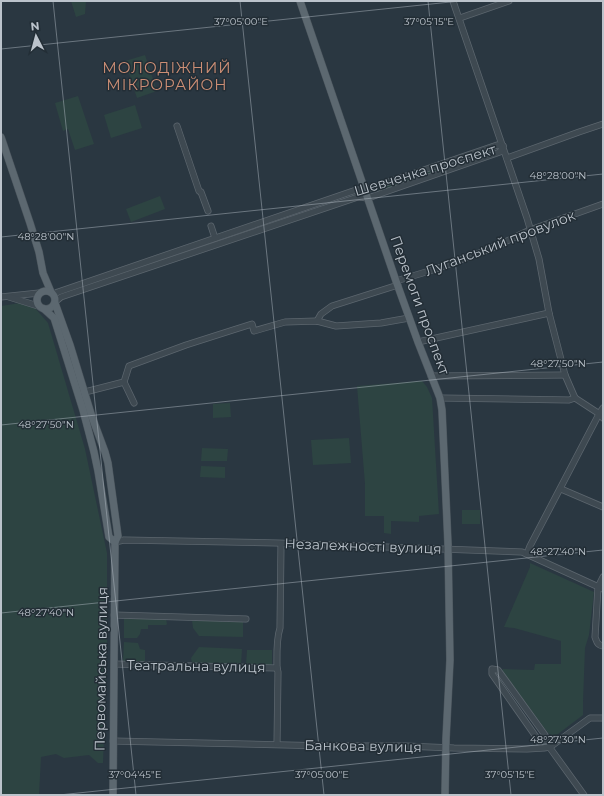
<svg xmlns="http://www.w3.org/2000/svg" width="604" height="796" viewBox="0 0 604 796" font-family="Montserrat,sans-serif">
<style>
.green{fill:#2d4442}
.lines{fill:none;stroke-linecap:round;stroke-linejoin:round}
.minor-casing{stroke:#5c666e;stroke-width:7}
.major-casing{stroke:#48525a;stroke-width:8}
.minor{stroke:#3e4951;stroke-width:5.5}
.major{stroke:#5c6870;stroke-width:7}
.ticks{fill:none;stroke:#bbc3cb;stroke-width:1;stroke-opacity:0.45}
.labels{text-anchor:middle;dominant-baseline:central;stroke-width:3;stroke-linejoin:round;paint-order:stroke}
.street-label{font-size:14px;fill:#bbc3cb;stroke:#232e36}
.neighbourhood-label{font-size:15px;letter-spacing:1px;fill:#cc8e75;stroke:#232e36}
.ticks-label{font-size:10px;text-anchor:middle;fill:#bbc3cb;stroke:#232e36;stroke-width:3;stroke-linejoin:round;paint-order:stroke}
</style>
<rect width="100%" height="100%" fill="#2a3741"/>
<g class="green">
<polygon points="71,1 86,1 85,14 76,17"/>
<polygon points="145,55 157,91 137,98 125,61"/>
<polygon points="78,96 94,144 75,150 68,129 63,131 55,103"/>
<polygon points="135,105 142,128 111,138 104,115"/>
<polygon points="437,168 438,171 379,191 378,188"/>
<polygon points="160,196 165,209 131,222 126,209"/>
<polygon points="20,303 35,308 48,323 85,449 107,553 107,660 103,763 98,763 89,755 64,758 56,754 41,757 39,795 1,795 1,306"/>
<polygon points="422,381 427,387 432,398 439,514 419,516 419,522 391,521 391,534 384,533 384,516 365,516 365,484 357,386"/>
<polygon points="230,403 231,417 213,418 213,404"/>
<polygon points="349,438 351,463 313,465 311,440"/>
<polygon points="202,448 228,449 227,461 201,461"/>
<polygon points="201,466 225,467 225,478 200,477"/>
<rect x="462" y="510" width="18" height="14"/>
<polygon points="530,563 594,592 589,635 585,648 583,702 583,715 554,737 548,733 502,671 503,669 534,670 535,664 561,664 561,641 514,628 504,627 530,567"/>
<polygon points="126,618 166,619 167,624 166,625 148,625 148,629 141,629 140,634 137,638 124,638 124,619"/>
<polygon points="192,620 243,622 243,637 199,636 193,628"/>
<polygon points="124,642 138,643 140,649 145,650 145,662 123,661"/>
<polygon points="199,647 242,649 241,665 192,664 191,658"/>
<polygon points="247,650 272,650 272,666 246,665"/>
</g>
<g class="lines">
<g class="minor-casing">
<g id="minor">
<polyline points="453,1 527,218 539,259 549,313 565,375 575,398"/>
<polyline points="460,18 509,1"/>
<polyline points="177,126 199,191 201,192 208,211"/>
<polyline points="507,158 579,132 603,124"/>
<polyline points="211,226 215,238"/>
<polyline points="396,281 436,269 490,249 530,230 603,204"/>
<polyline points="54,294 58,292 356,190 365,190 497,145 503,146"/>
<polyline points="1,297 39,293"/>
<polyline points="9,297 38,306"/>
<polyline points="55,302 61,297 358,197 368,198 500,152 503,146"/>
<polyline points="317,321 321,314 332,306 398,285"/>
<polyline points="418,342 549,313"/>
<polyline points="431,376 565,375"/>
<polyline points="124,382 134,403"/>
<polyline points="85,392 124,382 129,366 186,345 233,330 252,324 254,331 285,322 317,321 336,326 381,323 409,318"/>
<polyline points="440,398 569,400 575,398 598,413 603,418"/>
<polyline points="561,489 603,507"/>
<polyline points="115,542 124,540 277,543 522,552 603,589"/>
<polyline points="527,554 530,546 599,414 603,408"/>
<path d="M 603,577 L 598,587 L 595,637 C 597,642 597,645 603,646"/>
<polyline points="114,615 246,619"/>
<polyline points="114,664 277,668"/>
<polyline points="113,741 330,746 405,746 454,748 527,749 544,748 550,747 590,718 603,718"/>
<path d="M 277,744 L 278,672 L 277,668 C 277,655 276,640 280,628 L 281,544"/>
<polyline points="547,744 545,735 498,670 492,669 492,674 539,741 547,744 550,748 584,795"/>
</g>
</g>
<g class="major-casing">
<g id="major">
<polyline points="300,1 396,281 418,342 440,398 442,410 448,544 450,660 446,739 445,795"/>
<polyline points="1,137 30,223 39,252 43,273 51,292"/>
<circle cx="46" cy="300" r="9"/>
<polyline points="55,303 70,345 92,417 105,452 108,463 118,536 115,542 113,795"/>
<polyline points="44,309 54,318 55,321 83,410 94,452 98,471 109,537 115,542"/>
</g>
</g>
<use href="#minor" class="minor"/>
<use href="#major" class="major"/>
</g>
<path class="ticks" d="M 53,1 L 136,795M 240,1 L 324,795M 428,1 L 511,795M 1,49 L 460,1M 1,237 L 603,174M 1,425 L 603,362M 1,613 L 603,550M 59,795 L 603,738"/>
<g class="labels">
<g class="street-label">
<text transform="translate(425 170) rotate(-17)">Шевченка проспект</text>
<text transform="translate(500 243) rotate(-21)">Луганський провулок</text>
<text transform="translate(420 305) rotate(70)">Перемоги проспект</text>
<text transform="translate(363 546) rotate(2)">Незалежності вулиця</text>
<text transform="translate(196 666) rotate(1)">Театральна вулиця</text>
<text transform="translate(101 669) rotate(-89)">Первомайська вулиця</text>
<text transform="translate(363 746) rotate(1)">Банкова вулиця</text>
</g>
<g class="neighbourhood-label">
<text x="167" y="67">МОЛОДІЖНИЙ<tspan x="167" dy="17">МІКРОРАЙОН</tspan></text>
</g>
</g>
<g class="ticks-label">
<text x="241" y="25">37°05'00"E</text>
<text x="429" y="25">37°05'15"E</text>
<text x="558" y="179">48°28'00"N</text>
<text x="46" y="240">48°28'00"N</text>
<text x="558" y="367">48°27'50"N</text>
<text x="46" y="428">48°27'50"N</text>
<text x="558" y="555">48°27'40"N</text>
<text x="46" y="616">48°27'40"N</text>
<text x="558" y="743">48°27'30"N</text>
<text x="135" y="778">37°04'45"E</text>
<text x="322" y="778">37°05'00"E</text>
<text x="510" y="778">37°05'15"E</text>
</g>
<rect width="604" height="796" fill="none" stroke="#bbc3cb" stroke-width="4"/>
<g transform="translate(36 36) rotate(354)" stroke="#232e36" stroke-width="3" paint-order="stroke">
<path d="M0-3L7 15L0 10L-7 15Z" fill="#bbc3cb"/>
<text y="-6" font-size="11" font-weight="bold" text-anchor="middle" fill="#bbc3cb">N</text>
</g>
</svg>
